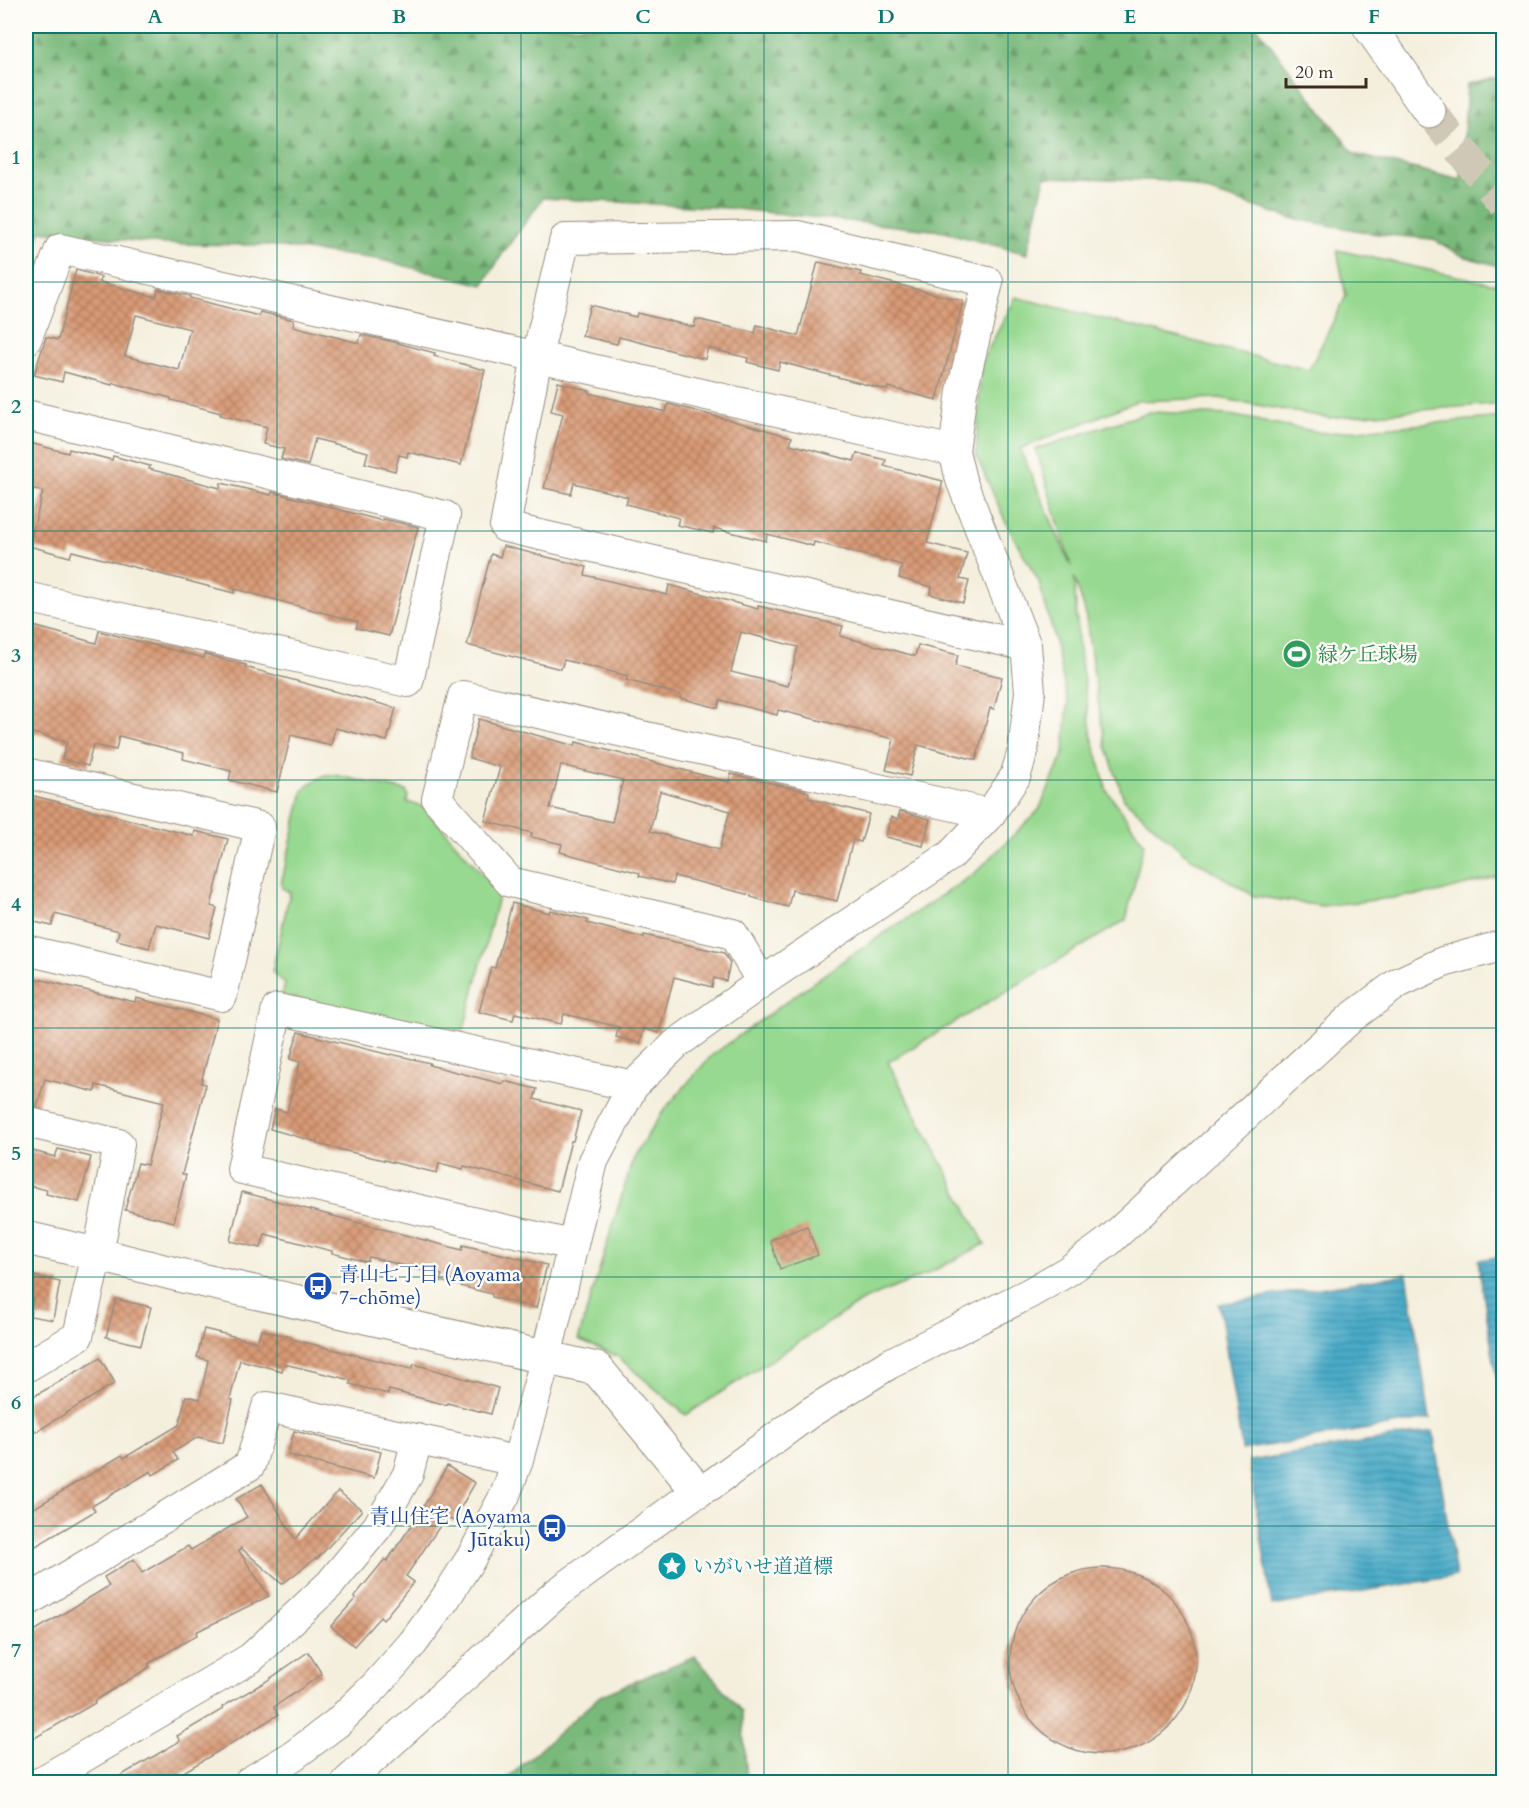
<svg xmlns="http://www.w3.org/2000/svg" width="1529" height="1808" viewBox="0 0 1529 1808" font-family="Cardo,'Noto Serif JP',serif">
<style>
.forest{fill:url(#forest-firs);stroke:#5a724c;stroke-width:1.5}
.green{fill:#97d990;stroke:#698257;stroke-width:1.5}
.water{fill:url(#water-rules);stroke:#426a73;stroke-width:1.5}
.building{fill:url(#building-cross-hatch);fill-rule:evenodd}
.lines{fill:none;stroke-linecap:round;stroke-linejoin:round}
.tertiary-tunnel{stroke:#cfc8b7;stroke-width:33;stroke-dasharray:33 16;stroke-linecap:butt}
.minor-casing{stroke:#988c7e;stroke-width:32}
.tertiary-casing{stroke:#988c7e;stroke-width:35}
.minor{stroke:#fff;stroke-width:30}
.tertiary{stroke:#fff;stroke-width:33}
.grid{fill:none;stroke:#0f766e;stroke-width:1.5;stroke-opacity:0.55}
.labels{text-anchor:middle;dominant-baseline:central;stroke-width:5;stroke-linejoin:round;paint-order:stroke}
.leisure-label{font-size:20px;fill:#27864d;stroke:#fdfcf7;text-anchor:start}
.transit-label{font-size:20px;fill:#164399;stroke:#fdfcf7;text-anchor:start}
.culture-label{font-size:20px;fill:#0d838f;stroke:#fdfcf7;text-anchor:start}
.neatline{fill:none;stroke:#0f766e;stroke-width:2}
.grid-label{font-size:20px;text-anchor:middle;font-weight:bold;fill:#0f766e}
</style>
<defs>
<pattern id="forest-firs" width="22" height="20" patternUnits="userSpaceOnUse" patternTransform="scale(1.5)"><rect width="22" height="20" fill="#79b97a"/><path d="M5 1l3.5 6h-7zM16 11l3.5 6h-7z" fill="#649763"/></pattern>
<pattern id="water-rules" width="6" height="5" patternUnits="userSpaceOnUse" patternTransform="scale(1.5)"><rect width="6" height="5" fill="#49abc8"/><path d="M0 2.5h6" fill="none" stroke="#3e8ba2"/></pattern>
<pattern id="building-cross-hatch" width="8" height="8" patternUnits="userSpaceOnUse" patternTransform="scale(1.5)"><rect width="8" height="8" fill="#d89a76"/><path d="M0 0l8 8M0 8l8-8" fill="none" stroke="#b07e60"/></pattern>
</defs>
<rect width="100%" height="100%" fill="#fdfcf7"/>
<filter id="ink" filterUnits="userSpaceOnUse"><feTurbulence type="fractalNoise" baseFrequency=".0167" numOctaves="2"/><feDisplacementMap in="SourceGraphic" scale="12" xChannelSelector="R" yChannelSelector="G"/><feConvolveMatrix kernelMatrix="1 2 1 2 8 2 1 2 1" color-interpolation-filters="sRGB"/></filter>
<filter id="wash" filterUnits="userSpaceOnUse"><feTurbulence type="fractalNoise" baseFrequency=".008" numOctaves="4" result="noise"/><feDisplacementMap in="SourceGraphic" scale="24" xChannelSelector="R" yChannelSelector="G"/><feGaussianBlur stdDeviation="1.35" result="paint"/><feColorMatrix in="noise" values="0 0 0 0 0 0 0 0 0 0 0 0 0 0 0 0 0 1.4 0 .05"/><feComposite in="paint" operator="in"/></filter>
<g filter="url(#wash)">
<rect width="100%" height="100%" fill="#f4efdd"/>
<g class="forest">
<polygon points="26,26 1256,26 1354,154 1461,180 1467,85 1503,76 1503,267 1465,257 1432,239 1377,234 1290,218 1177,181 1045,177 1027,254 941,231 727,208 543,198 503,253 483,285 377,259 265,245 163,244 40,231 26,276"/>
<polygon points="695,1656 742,1712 747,1782 503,1782 600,1696"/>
</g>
<g class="green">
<polygon points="1337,250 1503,286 1503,403 1329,418 1219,398 1137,401 1020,449 1071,566 1036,449 1149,412 1229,415 1324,433 1503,417 1503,875 1437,893 1322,906 1254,896 1185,854 1124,799 1106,746 1097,696 1085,611 1074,577 1078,641 1092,737 1107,791 1144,843 1126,920 888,1062 985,1244 925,1275 862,1301 686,1415 617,1356 578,1340 634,1155 664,1110 711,1056 844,960 974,874 1039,810 1064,753 1068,703 1053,632 1039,582 1007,525 976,455 981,363 1016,297 1309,370 1346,296"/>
<polygon points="325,775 335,775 406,791 408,795 407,802 424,807 499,893 462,1037 282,995 285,984 272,972 290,892 282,888 281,884 303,791 309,784"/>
</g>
<g class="water">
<polygon points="1503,1256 1504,1406 1501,1406 1478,1260"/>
<polygon points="1407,1274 1430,1419 1242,1450 1219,1304"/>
<polygon points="1433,1431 1456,1576 1272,1606 1249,1461"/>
</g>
<g id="blocks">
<g class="building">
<polygon points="818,262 861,272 860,275 963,301 937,400 888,387 887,390 780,362 778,370 747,362 748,358 708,348 705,359 619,337 617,344 582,336 590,305 636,317 637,313 694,327 696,319 755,333 757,325 798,336"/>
<path d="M 76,270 L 101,277 L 99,282 L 156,297 L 158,289 L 190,296 L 190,298 L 259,316 L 260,312 L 294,320 L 293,326 L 359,343 L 361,335 L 390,341 L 435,353 L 434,356 L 485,370 L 461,465 L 408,452 L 407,457 L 399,455 L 395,471 L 365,463 L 368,452 L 315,439 L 308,465 L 281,459 L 284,449 L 263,444 L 267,427 L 220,415 L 221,413 L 171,400 L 171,398 L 113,383 L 112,385 L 64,372 L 62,382 L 34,375 L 46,337 L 58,340 ZM 136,315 L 190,329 L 179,370 L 125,356 Z"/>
<polygon points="558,382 590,391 589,393 666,412 668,404 692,410 792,437 790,444 854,461 857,453 886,460 884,466 943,481 927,543 967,553 960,579 969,581 963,603 930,594 932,587 899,578 902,565 888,561 814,542 813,546 767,534 766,541 714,528 713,533 677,525 679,518 626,504 628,497 574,483 571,494 544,488 563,414 551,411"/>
<polygon points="26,442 68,453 69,449 112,460 113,456 150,466 149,469 220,488 221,483 271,495 272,492 383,521 383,519 418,527 389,636 356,628 358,622 235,589 234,593 72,551 70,557 29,546 43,491 26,487"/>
<path d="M 503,546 L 587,567 L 585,575 L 667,595 L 669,585 L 758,609 L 758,606 L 843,626 L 840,636 L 915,656 L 918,645 L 958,655 L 955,666 L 1002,677 L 994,709 L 990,708 L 976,760 L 918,745 L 910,776 L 886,770 L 894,739 L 778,710 L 777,715 L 720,700 L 718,708 L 680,698 L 681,695 L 626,680 L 628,676 L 564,660 L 561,669 L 467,645 L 491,554 L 500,557 ZM 741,632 L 798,647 L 788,686 L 731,672 Z"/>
<polygon points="26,624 96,643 99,631 204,658 205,654 215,657 246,665 245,667 396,708 387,741 335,728 331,745 291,735 277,792 229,780 231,771 183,759 184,753 119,736 116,750 93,745 88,766 62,759 67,742 26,731"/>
<path d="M 479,719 L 575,746 L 576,742 L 729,782 L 731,774 L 809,792 L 808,798 L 869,814 L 861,842 L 853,840 L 837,901 L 792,890 L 788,907 L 751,897 L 751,895 L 674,876 L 672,884 L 639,876 L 640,873 L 560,852 L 562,844 L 531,837 L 532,833 L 485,821 L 500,767 L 469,758 ZM 561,765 L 623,780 L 612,822 L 550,808 ZM 660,791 L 730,811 L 719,850 L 650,831 Z"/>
<polygon points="26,794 194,836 195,831 228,839 211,906 217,908 209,938 156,924 149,948 117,940 119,931 55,914 52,926 26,920"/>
<polygon points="900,811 930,819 923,846 886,837 891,817 898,819"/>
<polygon points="512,903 549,913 550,910 588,920 587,923 644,938 644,935 724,953 730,963 726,981 714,978 712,987 674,977 659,1033 644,1029 640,1043 616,1037 619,1027 564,1014 561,1024 515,1013 513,1020 479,1012 491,967 495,968"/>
<polygon points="26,976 135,1002 136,998 217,1019 201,1083 206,1084 182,1174 186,1175 174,1222 125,1210 138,1163 147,1165 164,1102 96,1085 95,1092 45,1079 37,1107 26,1105"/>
<polygon points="298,1032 390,1055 391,1054 430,1063 429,1065 503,1084 504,1081 537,1089 534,1099 581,1111 573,1141 571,1141 558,1191 464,1166 463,1169 439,1163 437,1173 317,1144 317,1142 270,1129 275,1109 287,1112 300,1062 290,1059"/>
<polygon points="26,1149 55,1157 58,1149 91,1157 79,1202 46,1194 47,1190 26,1185"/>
<polygon points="242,1192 462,1250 463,1245 547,1265 536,1308 492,1297 492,1294 440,1281 442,1275 369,1257 367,1262 332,1253 332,1251 265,1234 261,1248 230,1241"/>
<polygon points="807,1226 818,1255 780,1269 770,1240"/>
<polygon points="26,1274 60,1282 53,1320 30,1316 33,1299 26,1297"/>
<polygon points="116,1299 151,1307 141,1345 106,1337"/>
<polygon points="204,1329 257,1342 261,1330 291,1337 291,1339 412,1369 414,1364 498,1388 491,1414 447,1403 447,1405 389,1390 388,1394 350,1384 351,1380 284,1364 282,1371 240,1360 230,1399 233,1400 223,1443 198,1437 173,1452 178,1460 153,1475 151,1471 92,1506 95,1511 26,1552 26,1513 122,1455 124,1458 179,1425 186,1396 200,1399 208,1360 197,1357"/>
<polygon points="100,1358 115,1383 36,1432 26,1414 26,1401"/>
<polygon points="294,1431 381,1452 374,1478 288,1455"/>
<polygon points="447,1466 475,1483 453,1521 446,1517 406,1576 414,1582 383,1620 380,1617 354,1646 331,1626 356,1598 354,1597 385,1559 387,1561 416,1519"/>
<polygon points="262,1484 295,1539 338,1491 362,1510 317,1559 316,1558 282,1584 241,1548 239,1551 269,1596 196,1632 197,1635 148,1664 150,1667 94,1701 95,1703 26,1743 26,1636 109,1586 104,1577 134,1559 142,1573 188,1546 191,1550 247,1517 236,1499"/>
<circle cx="1103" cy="1661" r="93"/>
<polygon points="308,1652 322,1674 274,1707 278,1715 182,1773 188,1782 110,1782 180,1741 177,1736 223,1709 222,1707 265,1682"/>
</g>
</g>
</g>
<g filter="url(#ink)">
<use href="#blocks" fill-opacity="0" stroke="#988c7e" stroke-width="1.5"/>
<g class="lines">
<polyline class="tertiary-tunnel" points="1429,111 1504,203"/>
<g class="minor-casing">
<g id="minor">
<polyline points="26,340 60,249 954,451"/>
<polyline points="26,415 445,516 408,682 26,597"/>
<polyline points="26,773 260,827 222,996 26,950"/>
<polyline points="762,982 733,934 510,882 437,799 463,696 990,814"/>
<polyline points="26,1122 119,1144 102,1233 78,1336 26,1367"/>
<polyline points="572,1245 242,1169 277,1009 633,1086"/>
<polyline points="26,1602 250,1465 267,1407 498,1457 517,1463"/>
<polyline points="41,1782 251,1658 330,1584 378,1526 408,1474 417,1439"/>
<polyline points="249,1782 293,1756 337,1723 376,1685 413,1643 445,1599 471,1558 505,1495 517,1463 546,1357 593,1161 633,1086 676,1044 762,982 951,855 990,814 1015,777 1023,751 1030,692 1026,646 961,480 954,451 962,391 988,282 798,236 565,239 537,356 505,527 1026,646"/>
<polyline points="347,1782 557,1593 698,1491 711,1485 811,1412 889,1364 1030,1293 1068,1271 1108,1242 1352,1017 1398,983 1443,962 1504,945"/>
</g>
</g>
<g class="tertiary-casing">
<g id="tertiary">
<polyline points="1369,26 1429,111"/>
<polyline points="26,1238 96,1254 187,1277 597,1369 698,1491"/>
</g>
</g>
<use href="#minor" class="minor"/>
<use href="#tertiary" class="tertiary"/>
</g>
</g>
<path class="grid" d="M 277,26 L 277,1782M 521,26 L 521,1782M 764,26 L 764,1782M 1008,26 L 1008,1782M 1252,26 L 1252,1782M 26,282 L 1504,282M 26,531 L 1504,531M 26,780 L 1504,780M 26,1028 L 1504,1028M 26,1277 L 1504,1277M 26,1526 L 1504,1526"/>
<defs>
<g id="stadium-disc" transform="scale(1.5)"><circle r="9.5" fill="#2e9e5b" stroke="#fdfcf7"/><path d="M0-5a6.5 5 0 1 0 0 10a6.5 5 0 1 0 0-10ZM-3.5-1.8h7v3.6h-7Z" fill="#fff"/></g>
<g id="bus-disc" transform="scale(1.5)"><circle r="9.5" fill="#1a4fb4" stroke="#fdfcf7"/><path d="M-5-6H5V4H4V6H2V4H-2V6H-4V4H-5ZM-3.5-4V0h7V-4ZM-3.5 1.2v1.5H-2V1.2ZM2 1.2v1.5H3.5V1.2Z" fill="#fff"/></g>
<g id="sight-disc" transform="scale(1.5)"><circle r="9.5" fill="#0f9aa8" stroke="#fdfcf7"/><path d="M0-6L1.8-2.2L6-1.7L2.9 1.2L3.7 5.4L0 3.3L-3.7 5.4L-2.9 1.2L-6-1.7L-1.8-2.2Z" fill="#fff"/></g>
</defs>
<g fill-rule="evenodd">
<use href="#stadium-disc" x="1297" y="654"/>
<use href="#bus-disc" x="318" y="1286"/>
<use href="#bus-disc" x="552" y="1528"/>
<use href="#sight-disc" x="672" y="1566"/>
</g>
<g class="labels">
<g class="leisure-label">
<text x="1318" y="654">緑ケ丘球場</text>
</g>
<g class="transit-label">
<text x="339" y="1274">青山七丁目 (Aoyama<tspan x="339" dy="23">7-chōme)</tspan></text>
<text x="531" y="1516" text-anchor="end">青山住宅 (Aoyama<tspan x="531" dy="23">Jūtaku)</tspan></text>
</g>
<g class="culture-label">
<text x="693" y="1566">いがいせ道道標</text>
</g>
</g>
<rect width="1529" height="1808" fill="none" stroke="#fdfcf7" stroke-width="66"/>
<path d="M1286 78v9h80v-9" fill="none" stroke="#3b2a1e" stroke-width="3"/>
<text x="1295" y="78" font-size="18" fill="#3b2a1e" stroke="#fdfcf7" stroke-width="4.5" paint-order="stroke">20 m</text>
<rect x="33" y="33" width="1463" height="1742" class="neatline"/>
<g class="grid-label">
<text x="155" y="23">A</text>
<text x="399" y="23">B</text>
<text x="643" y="23">C</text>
<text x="886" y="23">D</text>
<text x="1130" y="23">E</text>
<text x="1374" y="23">F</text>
<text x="16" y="164">1</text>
<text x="16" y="413">2</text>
<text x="16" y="662">3</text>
<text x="16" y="911">4</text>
<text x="16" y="1160">5</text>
<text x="16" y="1409">6</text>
<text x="16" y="1657">7</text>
</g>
</svg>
